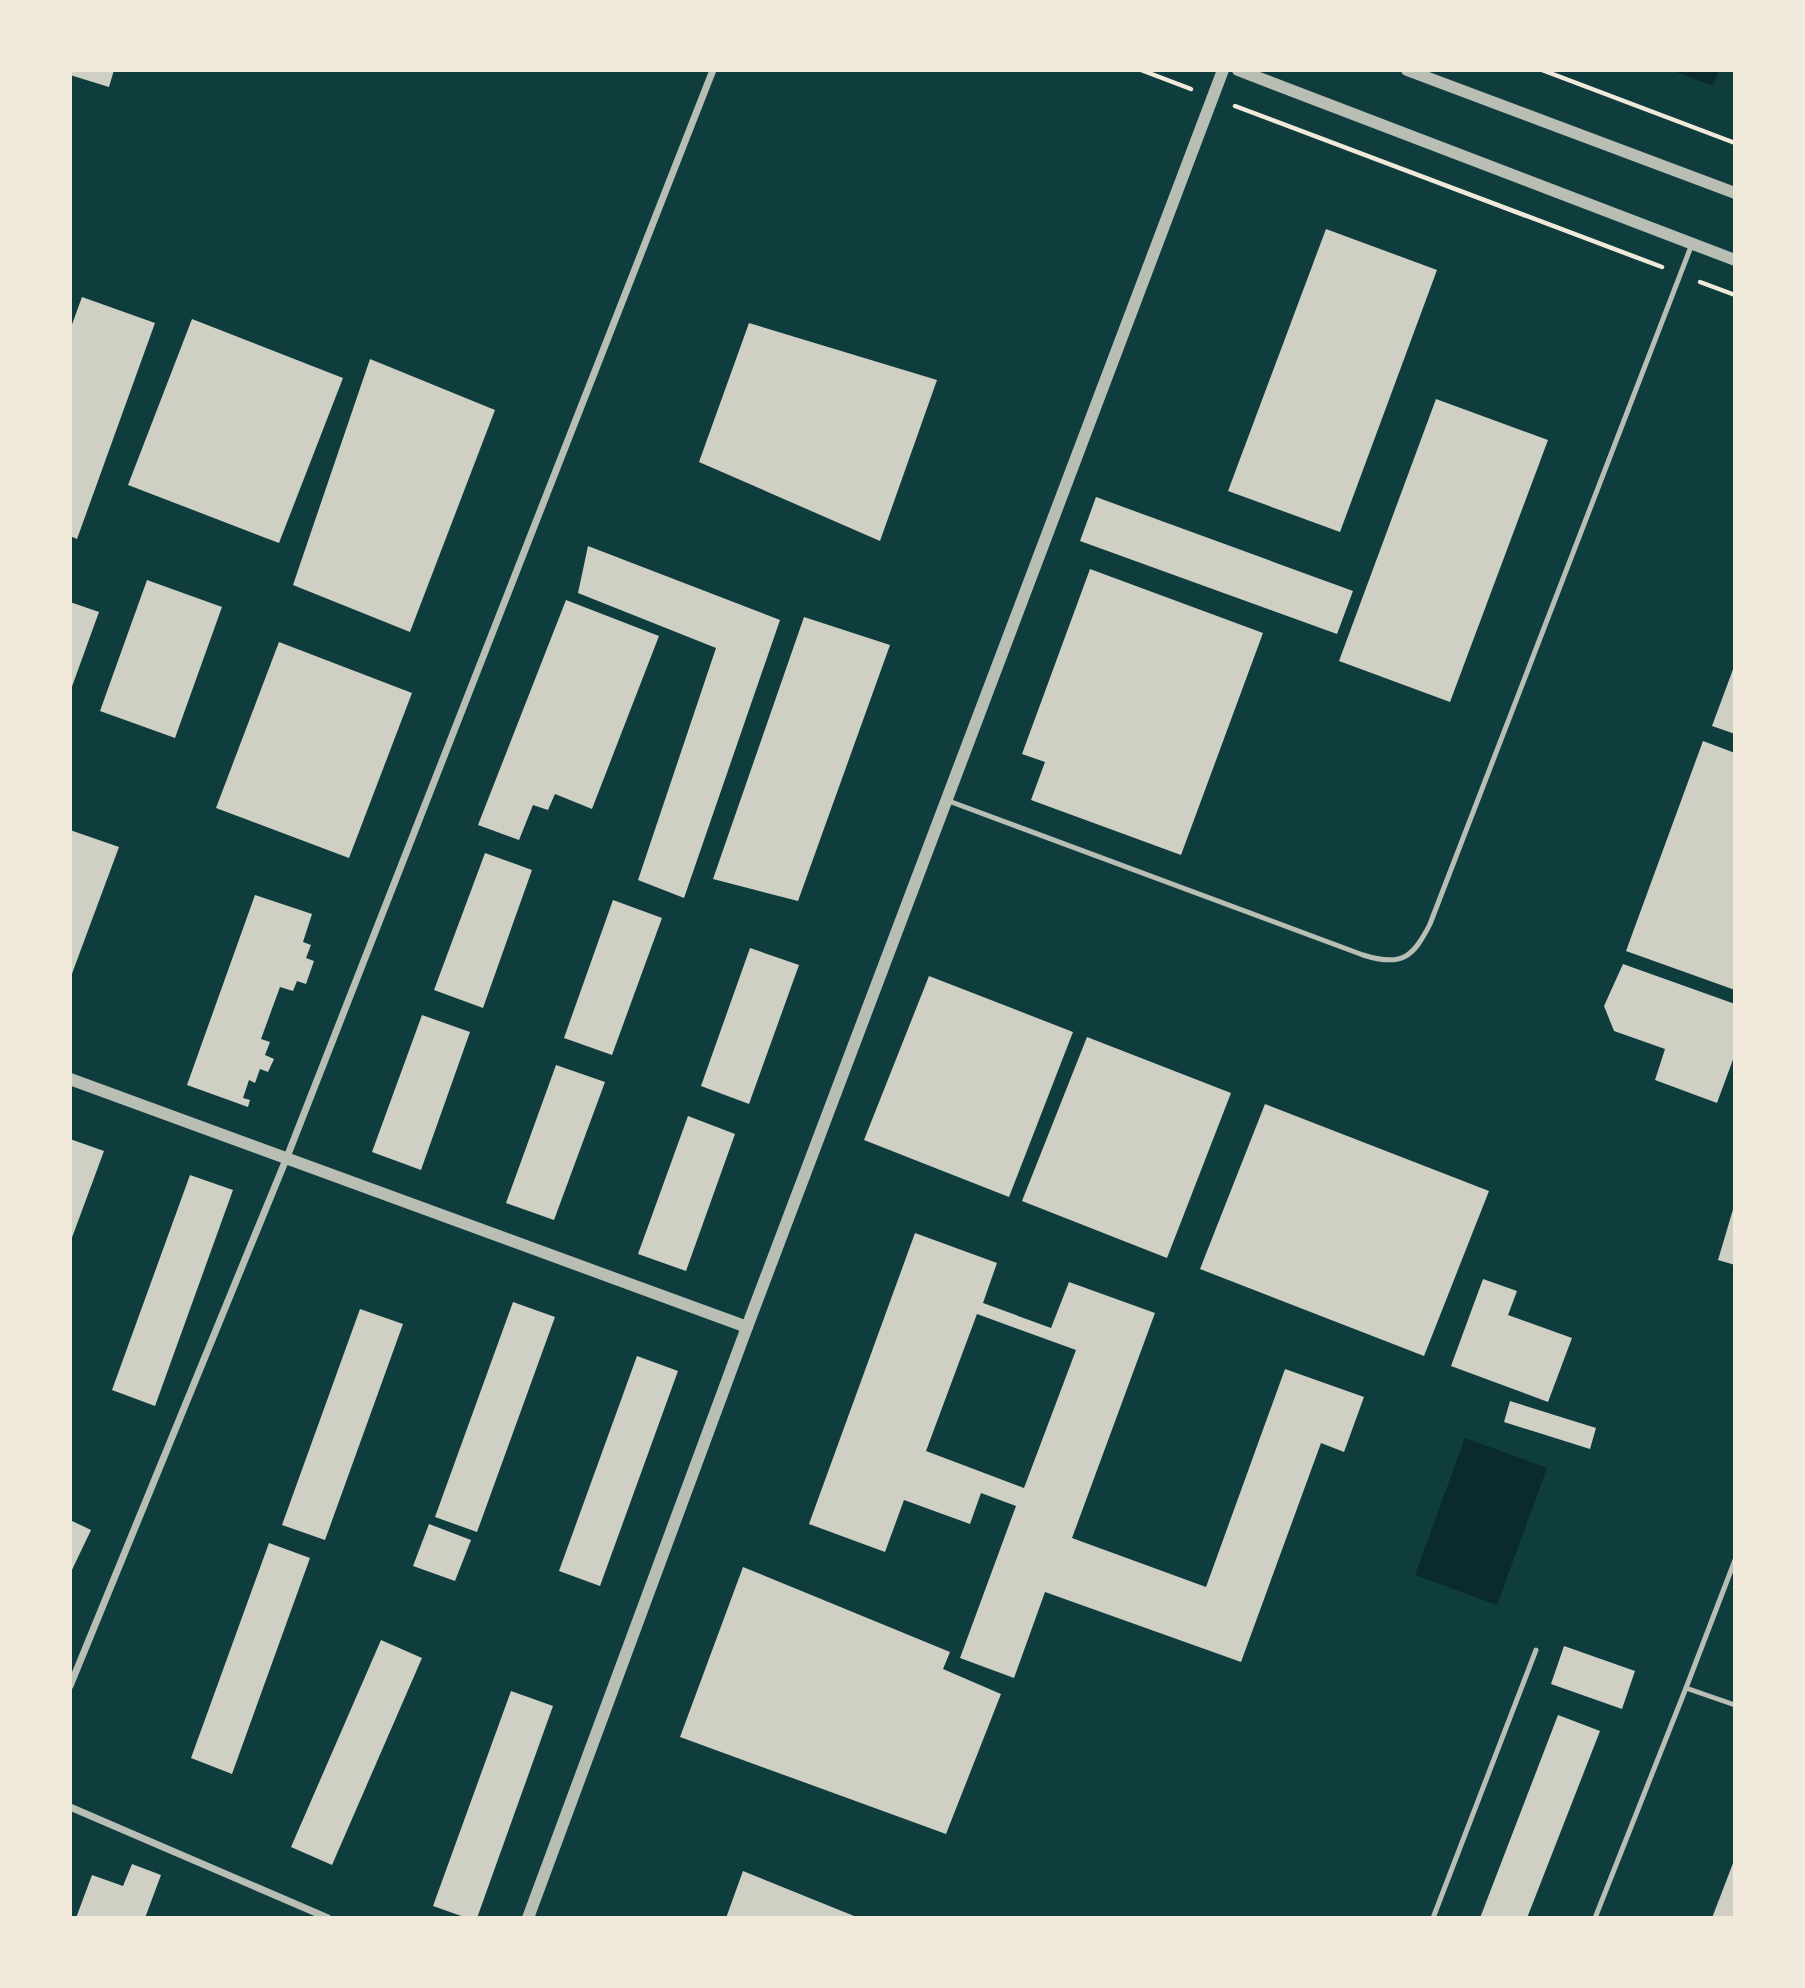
<svg xmlns="http://www.w3.org/2000/svg" width="1805" height="1988" viewBox="0 0 1805 1988" font-family="Helvetica,sans-serif">
<style>
.water{fill:#0a2a2b}
.building{fill:#cfcfc3;fill-rule:evenodd}
.lines{fill:none;stroke-linecap:round;stroke-linejoin:round}
.path{stroke:#f1e9da;stroke-width:4.5}
.service{stroke:#b8beb3;stroke-width:5}
.minor{stroke:#b8beb3;stroke-width:7}
.tertiary{stroke:#b8beb3;stroke-width:12}
</style>
<rect width="100%" height="100%" fill="#0f3d3e"/>
<g class="water">
<polygon points="1671,70 1719,70 1713,86"/>
<polygon points="1465,1438 1547,1468 1497,1605 1415,1575"/>
</g>
<g class="building">
<polygon points="70,70 114,70 109,87 70,75"/>
<polygon points="1326,229 1437,270 1340,532 1228,491"/>
<polygon points="82,297 155,323 77,539 70,536 70,330"/>
<polygon points="192,319 343,378 279,543 128,485"/>
<polygon points="749,323 937,380 880,541 699,462"/>
<polygon points="370,359 495,410 410,632 293,585"/>
<polygon points="1436,399 1548,440 1450,702 1339,661"/>
<polygon points="1096,497 1353,591 1337,634 1080,541"/>
<polygon points="588,546 780,620 684,898 638,880 716,648 578,593"/>
<polygon points="1090,569 1263,633 1181,855 1031,800 1045,762 1022,754"/>
<polygon points="147,580 222,607 175,738 100,711"/>
<polygon points="566,600 659,636 592,809 555,794 548,810 533,805 519,840 478,825"/>
<polygon points="70,602 99,612 70,692"/>
<polygon points="804,617 890,645 798,901 713,879"/>
<polygon points="279,642 412,693 349,858 216,808"/>
<polygon points="1735,664 1735,734 1712,726"/>
<polygon points="1703,741 1735,753 1735,990 1626,951"/>
<polygon points="70,830 119,847 70,979"/>
<polygon points="485,853 532,870 483,1008 434,990"/>
<polygon points="255,895 312,914 303,942 311,945 306,958 314,961 306,984 297,981 293,991 280,987 261,1039 270,1042 265,1055 274,1059 268,1072 260,1069 255,1083 249,1080 243,1098 250,1100 248,1107 187,1085"/>
<polygon points="613,900 662,918 612,1055 564,1038"/>
<polygon points="750,948 799,965 749,1104 701,1086"/>
<polygon points="1623,964 1735,1004 1735,1054 1717,1103 1655,1080 1665,1049 1614,1031 1604,1006"/>
<polygon points="929,976 1073,1032 1009,1197 864,1140"/>
<polygon points="422,1015 470,1032 421,1170 372,1152"/>
<polygon points="1087,1037 1231,1093 1167,1258 1022,1201"/>
<polygon points="556,1065 605,1082 554,1220 506,1203"/>
<polygon points="1265,1104 1489,1191 1424,1356 1200,1269"/>
<polygon points="688,1116 735,1134 686,1271 638,1254"/>
<polygon points="70,1139 104,1151 70,1243"/>
<polygon points="190,1175 233,1190 155,1406 112,1390"/>
<polygon points="1734,1206 1735,1206 1735,1265 1718,1260"/>
<path d="M 915,1233 L 997,1263 L 983,1303 L 1051,1328 L 1069,1282 L 1155,1313 L 1072,1538 L 1206,1587 L 1285,1369 L 1364,1397 L 1344,1452 L 1321,1443 L 1241,1662 L 1045,1592 L 1014,1678 L 960,1658 L 1016,1506 L 981,1493 L 970,1524 L 904,1500 L 885,1552 L 809,1524 ZM 977,1314 L 1076,1350 L 1024,1488 L 926,1451 Z"/>
<polygon points="1483,1279 1517,1291 1508,1315 1572,1338 1548,1402 1451,1366"/>
<polygon points="513,1302 555,1317 477,1532 435,1517"/>
<polygon points="360,1309 403,1324 325,1540 282,1525"/>
<polygon points="637,1356 678,1371 600,1586 559,1571"/>
<polygon points="1510,1401 1596,1428 1590,1449 1504,1422"/>
<polygon points="70,1520 91,1530 70,1574"/>
<polygon points="429,1524 471,1540 455,1581 413,1566"/>
<polygon points="269,1543 310,1558 232,1774 191,1758"/>
<polygon points="743,1567 950,1652 943,1669 1001,1694 946,1834 680,1737"/>
<polygon points="381,1640 422,1658 332,1865 291,1847"/>
<polygon points="1564,1646 1635,1671 1622,1709 1551,1684"/>
<polygon points="511,1691 553,1706 477,1918 467,1918 433,1906"/>
<polygon points="1558,1715 1600,1731 1527,1918 1480,1918"/>
<polygon points="1735,1858 1735,1918 1712,1918"/>
<polygon points="132,1864 161,1875 145,1918 76,1918 92,1875 123,1886"/>
<polygon points="743,1871 859,1918 726,1918"/>
</g>
<g class="lines">
<g class="path">
<polyline points="1141,70 1191,89"/>
<polyline points="1542,70 1735,143"/>
<polyline points="1235,106 1662,267"/>
<polyline points="1700,282 1735,295"/>
</g>
<g class="service">
<path d="M 946,800 L 1363,955 C 1401,967 1413,958 1430,924 L 1692,244"/>
<polyline points="1735,1560 1686,1688 1735,1705"/>
<polyline points="1433,1918 1536,1650"/>
<polyline points="1595,1918 1686,1688"/>
</g>
<g class="minor">
<polyline points="70,1686 287,1157 713,70"/>
<polyline points="70,1807 328,1918"/>
</g>
<g class="tertiary">
<polyline points="1238,70 1735,260"/>
<polyline points="1407,70 1735,193"/>
<polyline points="70,1079 747,1327"/>
<polyline points="528,1918 747,1327 1223,70"/>
</g>
</g>
<rect width="1805" height="1988" fill="none" stroke="#f1e9da" stroke-width="144"/>
</svg>
